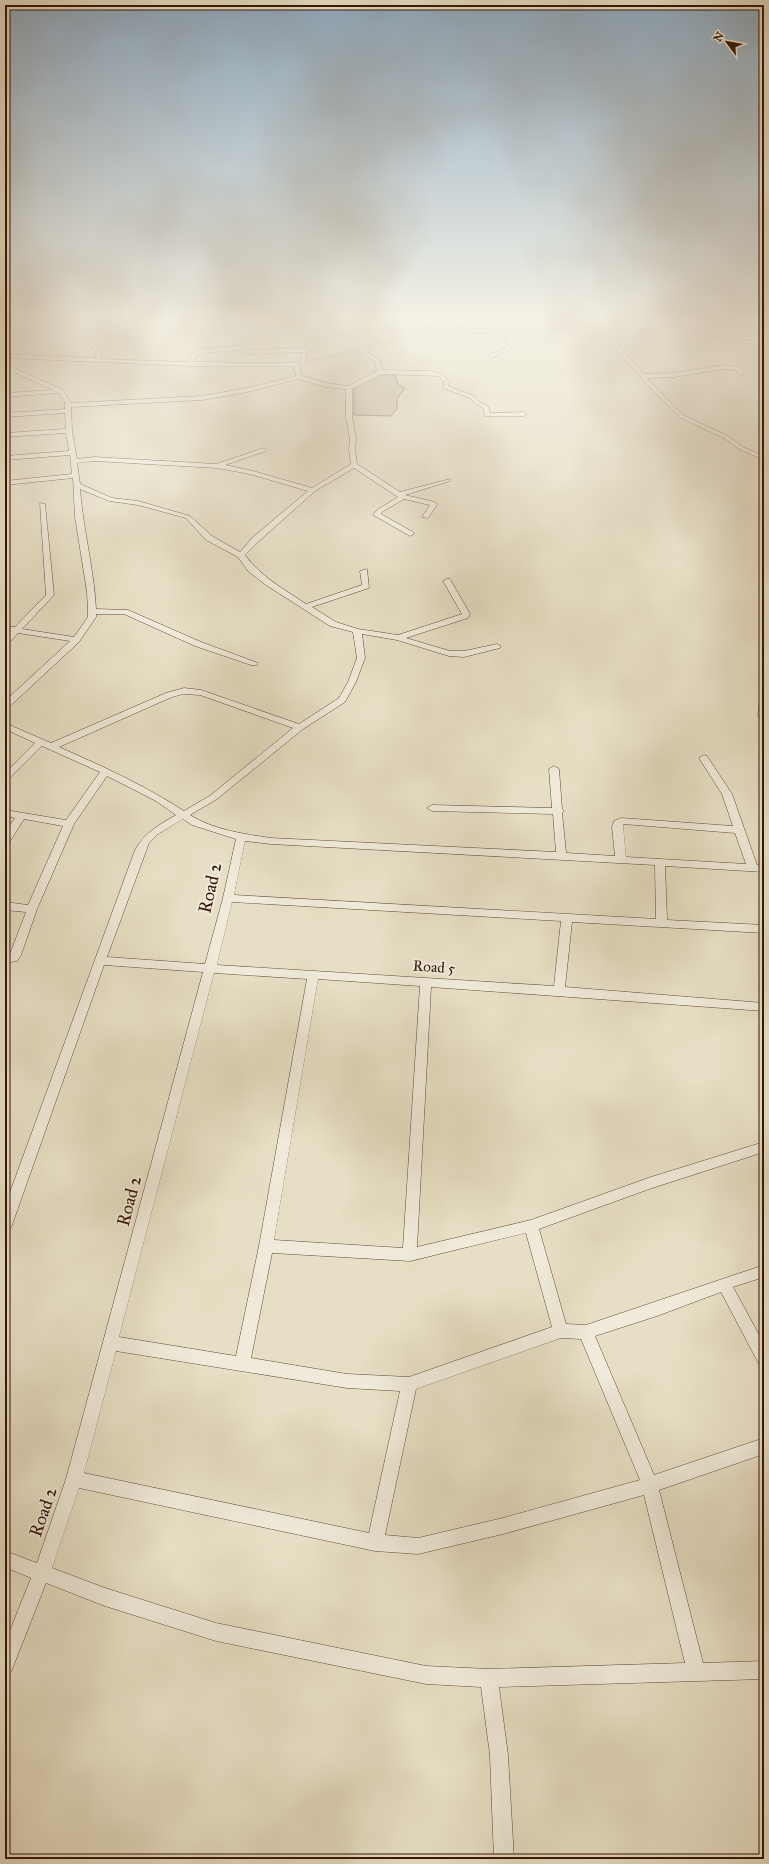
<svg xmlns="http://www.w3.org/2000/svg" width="769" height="1864" viewBox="0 0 769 1864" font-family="'IM FELL Great Primer',serif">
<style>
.green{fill:#c9bda5;stroke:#7e6956}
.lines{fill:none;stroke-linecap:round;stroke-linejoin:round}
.minor-casing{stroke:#614836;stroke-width:1}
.minor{fill:#efead9;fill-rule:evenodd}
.labels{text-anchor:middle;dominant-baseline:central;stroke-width:4;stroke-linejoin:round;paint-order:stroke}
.street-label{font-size:15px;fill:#341507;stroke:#efead9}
.near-street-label{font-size:18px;fill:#341507;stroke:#efead9}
</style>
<rect width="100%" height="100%" fill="#e7dfc5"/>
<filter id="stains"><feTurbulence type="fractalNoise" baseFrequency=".005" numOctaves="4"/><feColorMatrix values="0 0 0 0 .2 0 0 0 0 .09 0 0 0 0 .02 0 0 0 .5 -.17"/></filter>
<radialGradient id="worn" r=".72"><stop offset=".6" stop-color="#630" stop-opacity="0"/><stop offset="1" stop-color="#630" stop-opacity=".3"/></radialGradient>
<polygon class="green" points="379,374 395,375 398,384 405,388 397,399 397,409 391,416 354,415 354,388"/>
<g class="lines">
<g class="minor-casing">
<g id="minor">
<path d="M 570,317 L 575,317 L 583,328 L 659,317 L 669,317 L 622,327 L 593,330 L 611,337 L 644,374 L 674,373 L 723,365 L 740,367 L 744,375 L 740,375 L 736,370 L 723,369 L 674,377 L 647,378 L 675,408 L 685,416 L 728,436 L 743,447 L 764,456 L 764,460 L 739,449 L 724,438 L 681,418 L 652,390 L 607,339 L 586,331 L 510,333 L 514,344 L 510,350 L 491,358 L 488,356 L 489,355 L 506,348 L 508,344 L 505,333 L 443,331 L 425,332 L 366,350 L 379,360 L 383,370 L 431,371 L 442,374 L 450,382 L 448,386 L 474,396 L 480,402 L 488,406 L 490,413 L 524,412 L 527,414 L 524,416 L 485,416 L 483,408 L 476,404 L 470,398 L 443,388 L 444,382 L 438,376 L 381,374 L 352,389 L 352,417 L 356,439 L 355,449 L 357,464 L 400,492 L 450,479 L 450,481 L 405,495 L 435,502 L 437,505 L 428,518 L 422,517 L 430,505 L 404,499 L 382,512 L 381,514 L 413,532 L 414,534 L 410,536 L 375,516 L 373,515 L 377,510 L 398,497 L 354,468 L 315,491 L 259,541 L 245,555 C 261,577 284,589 306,604 L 362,585 L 360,571 L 367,569 L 369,588 L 312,607 L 336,622 L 358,629 L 398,635 L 462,614 L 443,581 L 447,579 L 450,579 L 470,614 L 468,618 L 406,638 L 450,651 L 464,651 L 497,644 L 501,646 L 500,648 L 464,657 L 449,656 L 397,640 L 362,634 L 365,658 L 356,682 L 345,702 L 303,729 L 217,799 L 190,815 C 214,830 244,834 271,838 L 556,852 L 553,814 L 432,811 L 427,808 L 432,805 L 552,808 L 549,769 L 554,766 L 559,769 L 562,809 L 564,811 L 562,813 L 566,853 L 615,856 L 612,827 L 614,821 L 621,818 L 733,826 L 722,794 L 699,758 L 704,755 L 707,756 L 732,794 L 757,865 L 764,866 L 764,872 L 665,866 L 667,920 L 764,925 L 764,933 L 572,922 L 565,987 L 764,1003 L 764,1011 L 431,987 L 417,1247 L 531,1220 L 651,1177 L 764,1142 L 764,1152 L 652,1188 L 539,1229 L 566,1324 L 586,1325 L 764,1265 L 764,1277 L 733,1287 L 764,1344 L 764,1366 L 759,1364 L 721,1292 L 657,1316 L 595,1336 L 654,1475 L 764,1438 L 764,1454 L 659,1490 L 703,1663 L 764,1661 L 764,1679 L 499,1687 L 508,1755 L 514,1859 L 494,1859 L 490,1755 L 481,1687 L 426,1684 L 216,1641 L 105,1606 L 46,1583 L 11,1672 L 5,1675 L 5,1643 L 31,1578 L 5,1567 L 5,1551 L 37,1563 L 66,1479 L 203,972 L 104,965 L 12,1225 L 10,1229 L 5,1231 L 5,1206 L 135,850 C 145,832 159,825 176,815 L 156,801 L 107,776 L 74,824 L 37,909 L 21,955 L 17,961 L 5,963 L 5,955 L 10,954 L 26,912 L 5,910 L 5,902 L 28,905 L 63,826 L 24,819 L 9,843 L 5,844 L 5,833 L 15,818 L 5,816 L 5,810 L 66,820 L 100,772 L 42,746 L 8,780 L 5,781 L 5,773 L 35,743 L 5,729 L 5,723 L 51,743 L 166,693 L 184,688 L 201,690 L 299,724 L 339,698 L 348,682 L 357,658 L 353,632 L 330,626 L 266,585 L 248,571 L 238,557 L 206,540 L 186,518 L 138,505 L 109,501 L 80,489 C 83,529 94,569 96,609 L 128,610 L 201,642 L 258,663 L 257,665 L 251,665 L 195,646 L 124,614 L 96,614 L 96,617 L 79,642 L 8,708 L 5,709 L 5,701 L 70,641 L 18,633 L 8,644 L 5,644 L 5,637 L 11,631 L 5,630 L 5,626 L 15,627 L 46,595 L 40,503 L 45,504 L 54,595 L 22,629 L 74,637 L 88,617 L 88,611 L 87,592 L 75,517 L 73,478 L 5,485 L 5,481 L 72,474 L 70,455 L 5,460 L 5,456 L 69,451 L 66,433 L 5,437 L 5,433 L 66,429 L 65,413 L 5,417 L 5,413 L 65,409 L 65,402 L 59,393 L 5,397 L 5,393 L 53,390 L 5,368 L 5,364 L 63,390 L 71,403 L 202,396 L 247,388 L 296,376 L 294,366 L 191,366 L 5,358 L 5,354 L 96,358 L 96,352 L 81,336 L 83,333 L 101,351 L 101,359 L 189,362 L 191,354 L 203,349 L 235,346 L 252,350 L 304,348 L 311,341 L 329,336 L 323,334 L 302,334 L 237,323 L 239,320 L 302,330 L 323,330 L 335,334 L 362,328 L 383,327 L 413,332 L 424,328 L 443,327 L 507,330 L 578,329 ZM 383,330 L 407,334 L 348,353 L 305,362 C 307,357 307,351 311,347 C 320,336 369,331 383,330 ZM 235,350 L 252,354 L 303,352 L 300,362 L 284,363 L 194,362 L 196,356 L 204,353 ZM 361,352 L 375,362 L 377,371 L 348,386 L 326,383 L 302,376 L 299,365 ZM 299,379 L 325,387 L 346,389 L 346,417 L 350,439 L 349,449 L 351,464 L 312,488 L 253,471 L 225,465 L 266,451 L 267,450 L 264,448 L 216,464 L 94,457 L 77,459 L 72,431 L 71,407 L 202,400 L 247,392 ZM 94,461 L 217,468 L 250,474 L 308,491 L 253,537 L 240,552 L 212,536 L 190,516 L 138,501 L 112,498 L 80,484 L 77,463 ZM 184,694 L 200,695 L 293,728 L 211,795 L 184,811 C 144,785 102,766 59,747 L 172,697 ZM 183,819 L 192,825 L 236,839 L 223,898 L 205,964 L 107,957 L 149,843 L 158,834 ZM 623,824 L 735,833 L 746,864 L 626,857 ZM 245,841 L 271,844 L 655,865 L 656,919 L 234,895 ZM 232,902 L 561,921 L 554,986 L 217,965 ZM 214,973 L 307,979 L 259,1246 L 236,1356 L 119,1337 ZM 318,979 L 420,986 L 403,1248 L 274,1240 ZM 526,1233 L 552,1327 L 409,1377 L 347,1374 L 251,1358 L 272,1253 L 410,1261 ZM 561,1338 L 581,1339 L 640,1480 L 503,1518 L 418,1538 L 385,1535 L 416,1389 ZM 116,1351 L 347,1388 L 400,1391 L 369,1533 L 84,1473 ZM 79,1488 L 375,1551 L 418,1554 L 503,1534 L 644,1495 L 685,1663 L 489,1669 L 426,1666 L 216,1623 L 105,1588 L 52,1568 Z"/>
<path d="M 674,317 C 690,316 695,328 707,334 C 715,338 753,341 764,342 L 764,346 L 704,337 L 687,323 Z"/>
<polygon points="764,697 764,723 761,722 758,715 760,700"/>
</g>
</g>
<use href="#minor" class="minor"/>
</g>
<linearGradient id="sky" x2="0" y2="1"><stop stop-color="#8faac0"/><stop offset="0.55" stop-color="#f4f1e5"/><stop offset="1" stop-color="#f4f1e5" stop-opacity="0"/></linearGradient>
<rect width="769" height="578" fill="url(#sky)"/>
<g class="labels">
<g class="street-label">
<text transform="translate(434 967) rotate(4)">Road 5</text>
</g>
<g class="near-street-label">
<text transform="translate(210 888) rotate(-77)">Road 2</text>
<text transform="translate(129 1201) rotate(-75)">Road 2</text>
<text transform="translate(43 1512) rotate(-71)">Road 2</text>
</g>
</g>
<rect width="769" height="1864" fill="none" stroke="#e7dfc5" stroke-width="20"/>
<rect x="6" y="6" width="757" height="1852" fill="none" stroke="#341507" stroke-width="2"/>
<rect x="10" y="10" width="749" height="1844" fill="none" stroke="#341507"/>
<g transform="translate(727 42) rotate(302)" stroke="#efead9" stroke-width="3" paint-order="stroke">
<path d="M0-3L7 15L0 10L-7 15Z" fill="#341507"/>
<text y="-6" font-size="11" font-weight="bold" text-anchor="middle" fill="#341507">N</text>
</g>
<rect width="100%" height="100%" filter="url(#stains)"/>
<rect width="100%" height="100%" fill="url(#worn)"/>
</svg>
